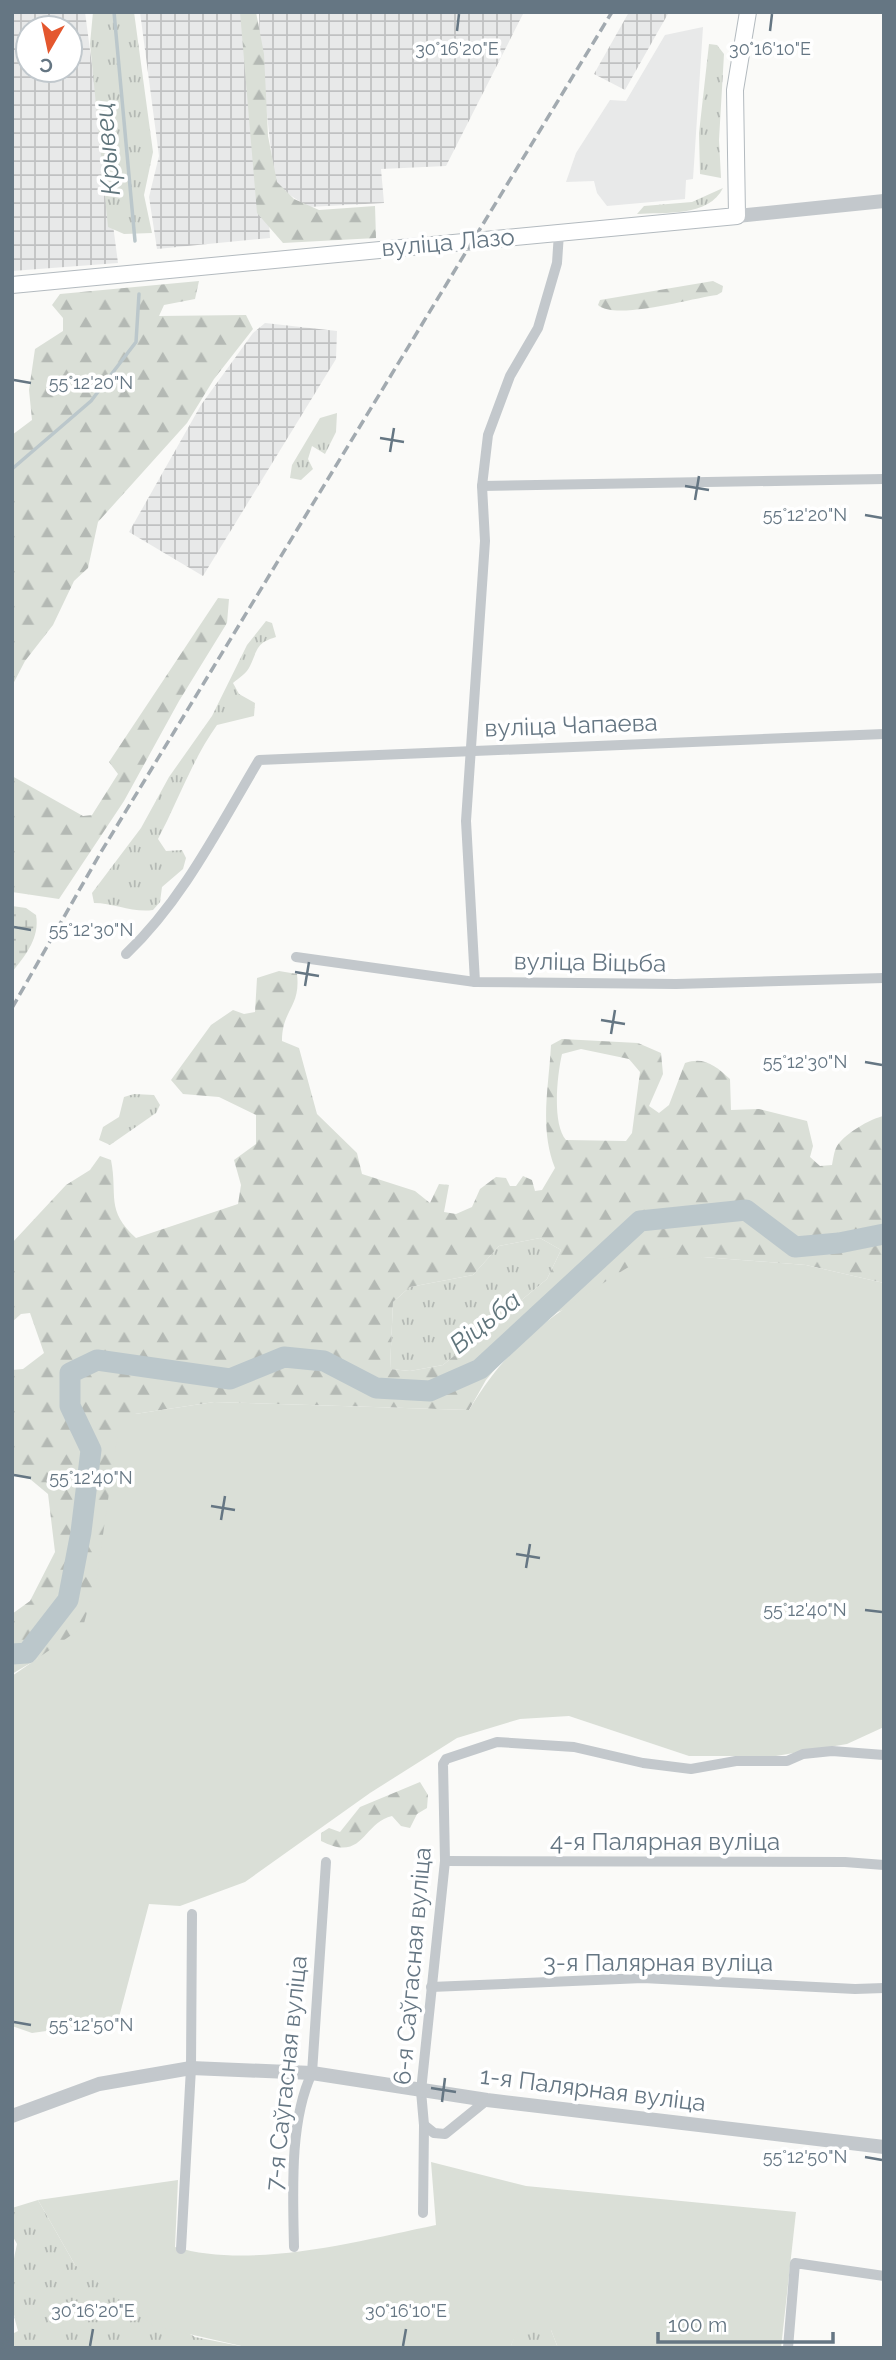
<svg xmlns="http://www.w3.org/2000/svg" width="896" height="2360" viewBox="0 0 896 2360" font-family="Raleway,sans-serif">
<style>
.built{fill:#e8e9e9}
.industrial{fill:url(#industrial-grid);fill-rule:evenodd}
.grass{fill:url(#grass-tufts)}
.forest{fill:url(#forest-firs);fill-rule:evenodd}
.wetland{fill:url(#wetland-marsh)}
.green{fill:#dadfd7}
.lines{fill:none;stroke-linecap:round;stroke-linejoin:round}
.stream{stroke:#bbc7cb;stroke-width:3.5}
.river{stroke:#bbc7cb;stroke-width:21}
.secondary-casing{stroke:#b3babf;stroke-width:18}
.minor{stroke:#c3c8cc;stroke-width:10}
.tertiary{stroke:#c3c8cc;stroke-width:14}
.secondary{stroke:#fff;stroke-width:16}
.rail{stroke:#a2aab0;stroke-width:3.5;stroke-dasharray:10 5;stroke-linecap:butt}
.ticks{fill:none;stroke:#657683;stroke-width:2.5}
.labels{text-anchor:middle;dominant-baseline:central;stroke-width:7;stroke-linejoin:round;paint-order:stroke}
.street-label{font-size:24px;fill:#657683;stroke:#fff}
.water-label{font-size:26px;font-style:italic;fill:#60757c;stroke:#fff}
.ticks-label{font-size:18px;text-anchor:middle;fill:#657683;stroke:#fff;stroke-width:7;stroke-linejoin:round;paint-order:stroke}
</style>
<defs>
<pattern id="industrial-grid" width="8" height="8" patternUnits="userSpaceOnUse" patternTransform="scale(1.75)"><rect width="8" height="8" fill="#e8e9e9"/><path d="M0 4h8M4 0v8" fill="none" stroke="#c0c1c2"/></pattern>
<pattern id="grass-tufts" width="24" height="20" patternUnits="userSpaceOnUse" patternTransform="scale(1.75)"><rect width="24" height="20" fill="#dadfd7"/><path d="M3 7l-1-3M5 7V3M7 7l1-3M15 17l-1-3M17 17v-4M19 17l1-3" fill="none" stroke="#b4b9b4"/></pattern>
<pattern id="forest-firs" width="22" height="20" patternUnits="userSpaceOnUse" patternTransform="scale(1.75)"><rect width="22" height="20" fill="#dadfd7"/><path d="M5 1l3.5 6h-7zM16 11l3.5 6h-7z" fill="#b4b9b4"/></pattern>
<pattern id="wetland-marsh" width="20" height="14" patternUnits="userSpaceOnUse" patternTransform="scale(1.75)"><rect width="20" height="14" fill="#dadfd7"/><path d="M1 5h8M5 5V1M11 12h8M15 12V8" fill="none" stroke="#b4b9b4"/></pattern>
</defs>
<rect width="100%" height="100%" fill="#fafaf8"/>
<polygon class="built" points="703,27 693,179 686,180 685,199 607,206 597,193 594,181 566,182 576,153 610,100 626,101 665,35"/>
<g class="industrial">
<path d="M 12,12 L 85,12 L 118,263 L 12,271 ZM 28,28 L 70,28 L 70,70 L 28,70 Z"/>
<polygon points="140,12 256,12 270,238 157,249 149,197 159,156"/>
<polygon points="259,12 524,12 446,166 381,169 384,203 308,207 275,185 260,54"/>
<polygon points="629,12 669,12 625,90 594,74"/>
<polygon points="265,323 337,331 336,359 203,576 129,532 201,405 253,333"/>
</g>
<g class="grass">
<polygon points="93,12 134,12 153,152 144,195 152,233 124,234 108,227 90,44"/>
<polygon points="709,44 717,45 724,54 719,140 721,178 700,174 699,133"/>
<path d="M 723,188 C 709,217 665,212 637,214 L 644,206 L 692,202 Z"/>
<polygon points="337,413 336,432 325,454 312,446 308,459 313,469 301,480 290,478 292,465 320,418"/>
<path d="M 266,621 L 272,623 L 276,637 C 256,643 258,649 250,666 C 247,673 239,678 233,683 L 239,694 L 255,703 L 254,716 L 217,725 C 192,760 178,801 158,839 L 166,851 L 182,850 L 186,858 L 183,869 L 162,887 L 160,902 L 153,910 C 133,913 114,903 94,903 L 92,893 L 141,828 L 169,777 L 212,716 L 247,645 Z"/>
<polygon points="134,1094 154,1095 160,1105 156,1113 110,1145 99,1140 103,1127 119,1117 124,1097"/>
<polygon points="540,1238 561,1250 547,1279 443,1365 410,1371 390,1369 393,1302 410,1287 473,1275 499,1246"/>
<path d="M 38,2200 L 75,2265 L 195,2337 L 250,2348 L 12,2348 L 12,2334 L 18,2331 C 9,2303 10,2272 17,2244 L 12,2235 L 12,2208 Z"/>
<polygon points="517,2330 551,2330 558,2348 510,2348"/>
</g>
<g class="forest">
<polygon points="240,12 256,12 264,54 268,136 277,182 294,199 319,210 375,206 376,238 283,243 257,213"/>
<polygon points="199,281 195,299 164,305 159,316 246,315 253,329 214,379 187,423 98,522 88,568 74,581 53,625 25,661 12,686 12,435 32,420 29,390 35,349 63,331 63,318 52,305 60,294"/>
<path d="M 713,281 L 723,286 L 722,292 L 717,295 C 692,298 615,321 598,305 L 600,300 Z"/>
<polygon points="218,598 229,599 227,623 179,701 124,801 59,899 12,892 12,776 83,816 92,815 118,774 109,762"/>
<path d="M 279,971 L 297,974 C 301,1007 282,1009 282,1041 L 299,1048 L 317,1114 L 357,1153 L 362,1174 L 415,1191 L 430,1203 L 439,1184 L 449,1185 L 444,1212 L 456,1214 L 472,1207 L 480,1189 L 496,1177 L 506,1178 L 510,1186 L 516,1186 L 523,1176 L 532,1180 L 535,1191 L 542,1190 L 555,1168 C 539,1128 549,1086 551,1045 L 562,1039 L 638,1043 L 661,1053 L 663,1074 L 649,1106 L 659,1113 L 669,1105 L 685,1063 C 704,1056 716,1066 730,1079 L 731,1110 L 759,1109 L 807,1121 L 813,1146 L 810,1157 L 820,1166 L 832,1165 C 833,1160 834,1152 836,1148 C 842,1135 871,1118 884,1116 L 884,1283 L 806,1265 L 703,1257 L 558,1312 L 511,1350 L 486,1380 L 469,1410 L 214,1402 L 135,1414 L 141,1597 L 12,1674 L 12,1614 L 30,1601 L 55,1552 L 48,1494 L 30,1479 L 12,1475 L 12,1370 L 23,1369 L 44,1353 L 30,1313 L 21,1314 L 12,1322 L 12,1243 L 66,1185 L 90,1170 L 100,1156 L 111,1160 C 118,1196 105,1210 136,1238 L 238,1204 L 241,1185 L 234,1160 L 256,1144 L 256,1115 L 219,1097 L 183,1094 L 171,1080 L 211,1025 L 233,1010 L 244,1014 L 255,1012 L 257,978 ZM 581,1049 L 629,1059 L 640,1072 L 632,1133 L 626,1141 L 566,1140 C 552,1124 557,1076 562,1054 ZM 540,1238 L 561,1250 L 547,1279 L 443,1365 L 410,1371 L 390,1369 L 393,1302 L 410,1287 L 473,1275 L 499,1246 Z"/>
<path d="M 420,1782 L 428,1795 L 427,1808 L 417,1814 L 410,1828 L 401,1826 L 392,1816 C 362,1823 364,1863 321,1841 L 321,1833 L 329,1828 L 340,1832 L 360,1807 Z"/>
</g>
<path class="wetland" d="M 12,906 L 26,908 L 36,915 C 40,937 26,955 12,972 Z"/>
<g class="green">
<path d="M 703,1257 L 806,1265 L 884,1283 L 884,1727 L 847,1744 L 776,1756 L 689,1756 L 569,1716 L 520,1719 L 457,1738 L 370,1793 L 245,1882 L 180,1906 L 149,1904 L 118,2021 L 32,2033 L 12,2026 L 12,1676 L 83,1627 L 97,1576 L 118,1431 L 135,1414 L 214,1402 L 469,1410 C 503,1353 536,1326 591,1291 C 605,1283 618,1272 633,1265 C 653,1256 680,1258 703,1257 Z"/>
<path d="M 431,2162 L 526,2186 L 796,2212 L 781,2348 L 558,2348 L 551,2330 L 518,2330 L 510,2348 L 250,2348 L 154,2326 L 75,2265 L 38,2200 L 178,2180 L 175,2247 C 252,2270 359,2241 436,2225 Z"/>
</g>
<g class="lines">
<g class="stream">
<polyline points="114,12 135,241"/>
<polyline points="12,469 91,401 136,342 139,294"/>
</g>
<polyline class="river" points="12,1654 27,1653 68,1600 81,1532 91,1450 70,1406 70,1373 97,1360 230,1379 284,1357 324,1361 376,1388 430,1391 480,1369 640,1221 746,1210 795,1247 839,1243 884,1234"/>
<g class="secondary-casing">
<polyline id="secondary" points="12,285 737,216 735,90 748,12"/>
</g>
<g class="minor">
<polyline points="482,486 884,479"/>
<path d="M 126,954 C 183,900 219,827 259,760 L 884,734"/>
<polyline points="296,957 475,982 676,984 884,978"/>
<polyline points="475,982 466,821 485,541 482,486 488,435 510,376 538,328 557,263 559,233"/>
<polyline points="445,1861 845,1862 884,1865"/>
<polyline points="431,1987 643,1978 855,1989 884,1988"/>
<polyline points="424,2125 434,2133 445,2134 487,2100"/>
<polyline points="423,2213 424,2125 421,2091 445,1861 443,1764 446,1759 497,1742 574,1747 643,1763 691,1769 736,1761 787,1761 803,1754 832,1751 884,1755"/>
<path d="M 294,2247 C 293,2194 289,2121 312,2073 L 326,1862"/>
<polyline points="181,2249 191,2068 192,1914"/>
<polyline points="788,2348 795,2263 884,2276"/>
</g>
<g class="tertiary">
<polyline points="737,216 884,201"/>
<polyline points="12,2116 99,2084 191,2068 312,2073 487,2100 884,2147"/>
</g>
<use href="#secondary" class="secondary"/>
<polyline class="rail" points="12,1008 101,852 612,12"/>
</g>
<path class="ticks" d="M 457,31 L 459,14M 770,31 L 772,14M 14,380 L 31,383M 380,438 L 404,442M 390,452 L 394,428M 685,486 L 709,490M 695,500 L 699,476M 865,515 L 882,518M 14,927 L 31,930M 295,972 L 319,976M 305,986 L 309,962M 601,1020 L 625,1024M 611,1034 L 615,1010M 865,1062 L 882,1065M 14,1475 L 31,1478M 211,1506 L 235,1510M 221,1520 L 225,1496M 516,1554 L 540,1558M 526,1568 L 530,1544M 865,1610 L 882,1612M 14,2022 L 31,2025M 431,2088 L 456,2092M 442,2102 L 445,2078M 865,2157 L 882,2160M 90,2346 L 93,2329M 403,2346 L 406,2329"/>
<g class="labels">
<g class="street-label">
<text transform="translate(448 242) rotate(-5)">вуліца Лазо</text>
<text transform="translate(571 725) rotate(-2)">вуліца Чапаева</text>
<text transform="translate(590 962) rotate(1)">вуліца Віцьба</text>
<text x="665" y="1841">4-я Палярная вуліца</text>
<text x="658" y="1962">3-я Палярная вуліца</text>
<text transform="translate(412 1966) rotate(-85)">6-я Саўгасная вуліца</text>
<text transform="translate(286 2073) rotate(-84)">7-я Саўгасная вуліца</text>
<text transform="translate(593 2089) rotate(7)">1-я Палярная вуліца</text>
</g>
<g class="water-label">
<text transform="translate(107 149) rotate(-95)">Крывец</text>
<text transform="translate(485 1322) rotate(-39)">Віцьба</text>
</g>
</g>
<g class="ticks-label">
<text x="457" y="55">30°16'20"E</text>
<text x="770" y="55">30°16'10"E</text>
<text x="91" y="389">55°12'20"N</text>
<text x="805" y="521">55°12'20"N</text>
<text x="91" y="936">55°12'30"N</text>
<text x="805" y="1068">55°12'30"N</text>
<text x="91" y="1484">55°12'40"N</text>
<text x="805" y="1616">55°12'40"N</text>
<text x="91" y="2031">55°12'50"N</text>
<text x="805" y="2163">55°12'50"N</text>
<text x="93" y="2317">30°16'20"E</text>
<text x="406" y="2317">30°16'10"E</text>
</g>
<rect width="896" height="2360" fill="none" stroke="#657683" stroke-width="28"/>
<g transform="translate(49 49) rotate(189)"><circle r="33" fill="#ffffff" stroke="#c1c8cd" stroke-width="2"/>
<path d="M0-5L12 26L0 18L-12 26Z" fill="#e4572e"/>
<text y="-10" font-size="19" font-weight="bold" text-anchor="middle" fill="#657683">С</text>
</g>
<path d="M658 2332v10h175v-10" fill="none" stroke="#657683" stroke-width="3.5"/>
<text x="668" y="2332" font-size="21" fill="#657683" stroke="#ffffff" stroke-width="5" paint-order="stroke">100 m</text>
</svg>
